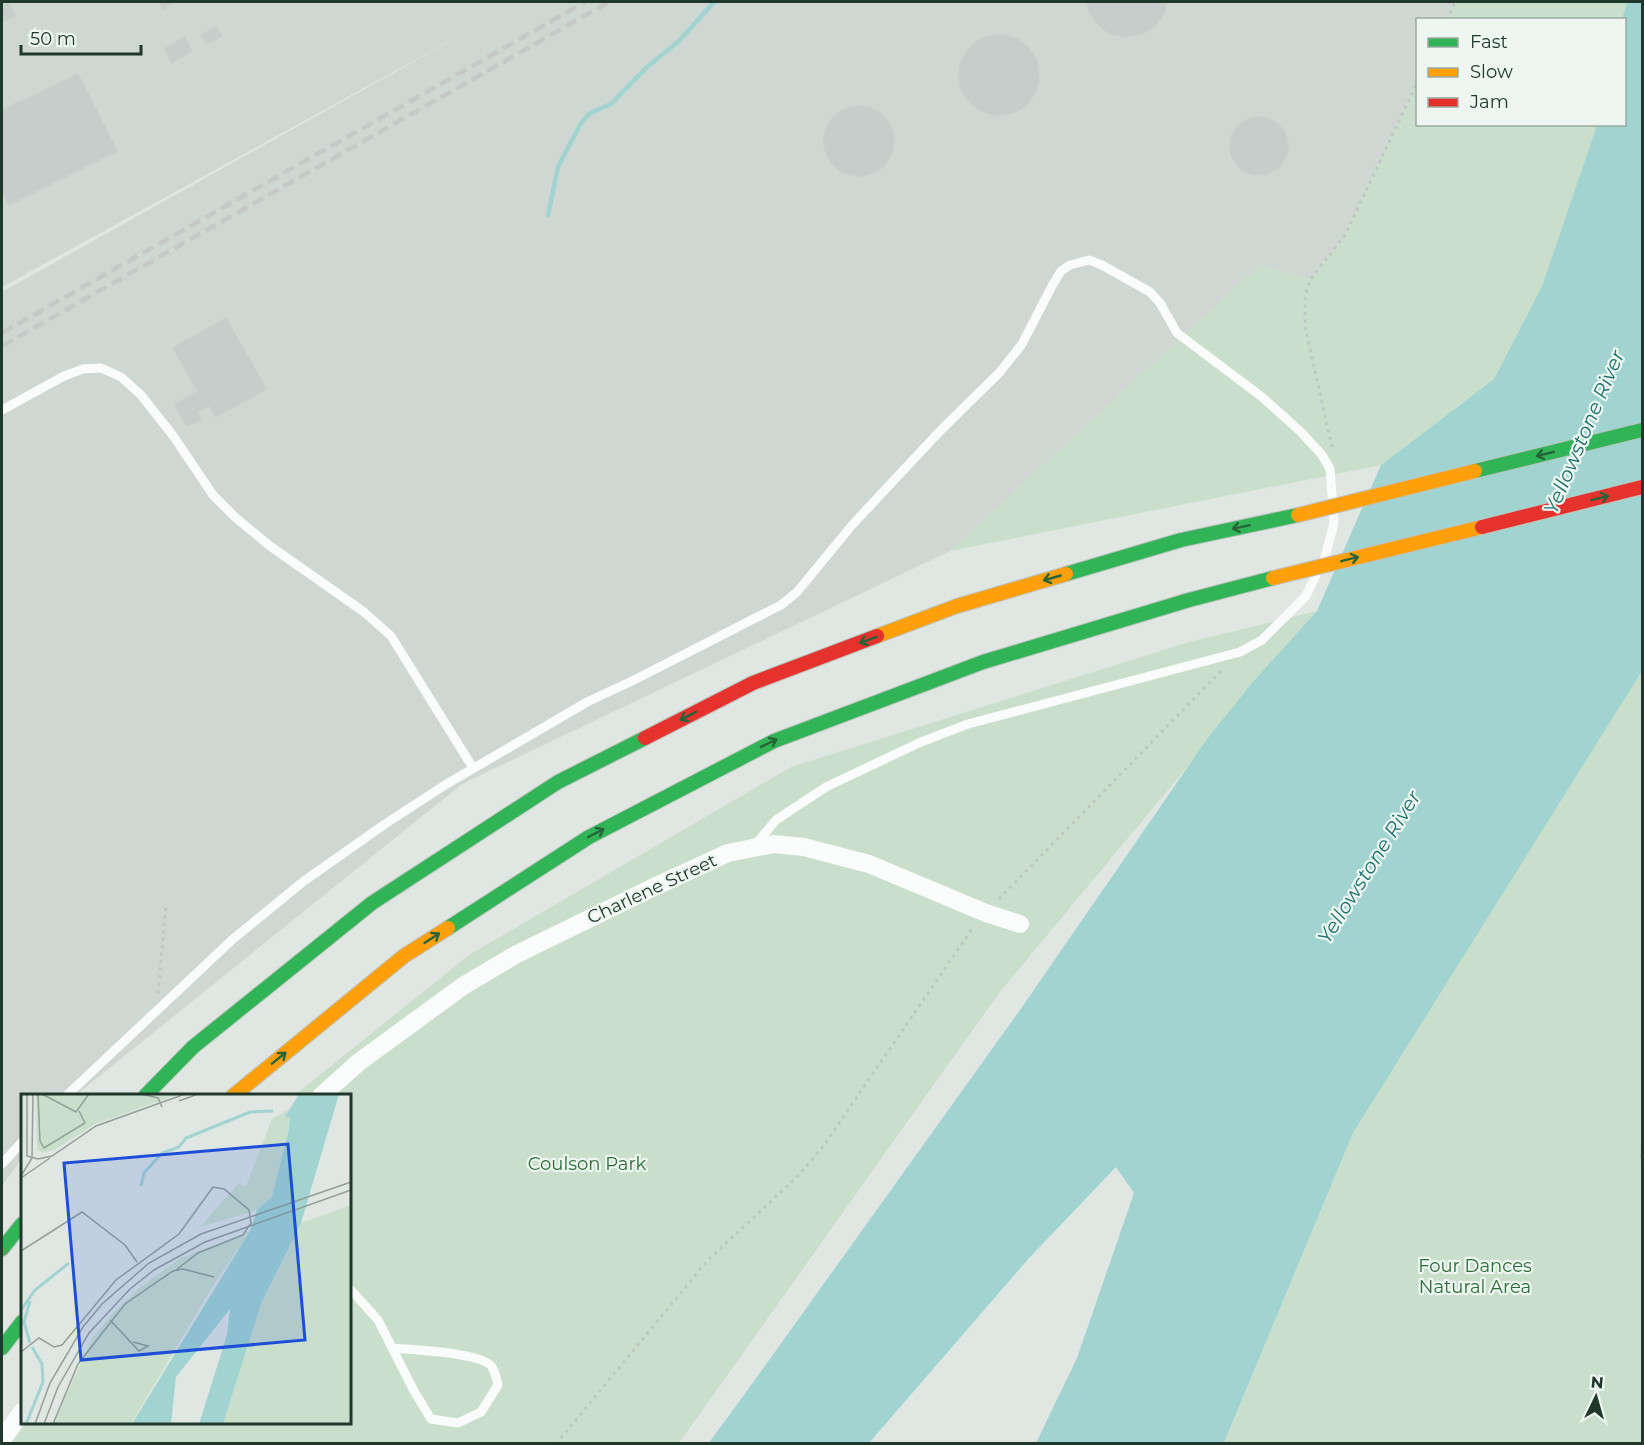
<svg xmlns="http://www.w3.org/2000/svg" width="1644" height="1445" viewBox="0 0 1644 1445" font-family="Montserrat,sans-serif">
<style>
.built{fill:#ced7d1}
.green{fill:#c9dfcb}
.water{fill:#a1d4d1}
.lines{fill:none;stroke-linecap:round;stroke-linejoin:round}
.stream{stroke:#a1d4d1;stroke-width:4.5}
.building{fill:#c7cdca;stroke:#c9cfcb;stroke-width:1.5}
.fast-casing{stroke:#bbc3bf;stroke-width:16}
.slow-casing{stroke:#bbc3bf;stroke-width:16}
.jam-casing{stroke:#bbc3bf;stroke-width:16}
.path{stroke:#bec7c2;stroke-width:3;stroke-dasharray:3 4.5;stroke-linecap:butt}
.lane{stroke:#fafbfb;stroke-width:9}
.street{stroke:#fafbfb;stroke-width:18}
.fast{stroke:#30b455;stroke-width:14}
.slow{stroke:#ff9f0a;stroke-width:14}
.jam{stroke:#e5322d;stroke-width:14}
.rail{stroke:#c5c9c7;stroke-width:4.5;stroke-dasharray:12 6;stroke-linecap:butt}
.fast-bridge-casing{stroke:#bbc3bf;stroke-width:16;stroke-linecap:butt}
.slow-bridge-casing{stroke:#bbc3bf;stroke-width:16;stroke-linecap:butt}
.jam-bridge-casing{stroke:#bbc3bf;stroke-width:16;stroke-linecap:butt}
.fast-bridge{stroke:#30b455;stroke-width:14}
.slow-bridge{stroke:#ff9f0a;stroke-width:14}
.jam-bridge{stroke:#e5322d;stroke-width:14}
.oneway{stroke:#26633a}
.labels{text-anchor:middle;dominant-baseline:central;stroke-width:4.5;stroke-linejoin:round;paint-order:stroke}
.street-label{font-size:18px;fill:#20382c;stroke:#edf6f0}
.park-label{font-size:18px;fill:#2b6d37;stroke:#edf6f0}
.water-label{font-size:20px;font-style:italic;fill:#1c716e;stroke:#edf6f0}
.inset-river{fill:none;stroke:#a1d4d1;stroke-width:3}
.inset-road{fill:none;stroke:#93a099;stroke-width:1.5}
.view{fill:#1d4ed8;fill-opacity:0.15;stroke:#1d4ed8;stroke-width:3}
.inset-edge{fill:none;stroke:#20382c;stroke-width:3}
</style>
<rect width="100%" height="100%" fill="#e0e6e2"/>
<polygon class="built" points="2,2 1455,2 1447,19 1418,20 1417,81 1345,235 1310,280 1260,265 950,551 462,784 76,1095 22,1096 22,1158 2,1186 2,292 495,16 2,287"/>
<g class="green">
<polygon points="1455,2 1627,2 1622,19 1447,19"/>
<polygon points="1417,81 1418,124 1597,125 1542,286 1494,379 1381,465 950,551 1260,265 1310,280 1345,235"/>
<polygon points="1317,611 999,993 679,1443 2,1444 22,1422 350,1422 350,1096 295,1095 469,955 791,767 1189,642"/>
<polygon points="1642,669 1642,1443 1224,1444 1353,1133"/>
</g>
<polygon class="water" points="1627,2 1642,2 1642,671 1353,1133 1224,1443 1036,1443 1077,1358 1134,1193 1116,1167 1030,1257 869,1443 708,1444 744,1395 1020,1010 1207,739 1252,683 1317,611 1381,465 1494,379 1542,286 1597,125 1624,124 1624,20 1622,19"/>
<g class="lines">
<polyline class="stream" points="548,215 558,167 581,123 590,113 611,104 647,67 678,42 714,2"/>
</g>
<g class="building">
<polygon points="2,2 8,2 15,16 2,22"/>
<polygon points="163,2 171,2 172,4 163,9 160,3"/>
<polygon points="1087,2 1167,2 1164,13 1155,26 1142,34 1126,37 1111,34 1098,25 1089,12"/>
<polygon points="216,27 222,36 207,44 201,35"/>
<circle cx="999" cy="75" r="40"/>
<polygon points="184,37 192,51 172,63 164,49"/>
<polygon points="78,74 117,151 9,205 2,191 2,110 22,100 23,101"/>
<circle cx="859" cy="141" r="35"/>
<circle cx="1259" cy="146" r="29"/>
<polygon points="226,318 266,389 216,417 209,405 197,412 201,420 195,423 194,422 187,426 175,405 198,391 173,348"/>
</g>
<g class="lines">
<g class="fast-casing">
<g id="fast">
<polyline points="1066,574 1181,540 1298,515"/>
<polyline points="448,928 589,837 774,741 983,662 1189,600 1273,578"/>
<polyline points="145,1096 193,1047 372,903 558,782 645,738"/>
<polyline points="2,1249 22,1224"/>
<polyline points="2,1348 22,1322"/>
</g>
</g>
<g class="slow-casing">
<g id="slow">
<polyline points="877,636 957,606 1066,574"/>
<polyline points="233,1096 404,956 448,928"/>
</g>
</g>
<g class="jam-casing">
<polyline id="jam" points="645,738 753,683 877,636"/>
</g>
<g class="path">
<polyline points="1447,20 1455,2"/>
<polyline points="1332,447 1305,326 1305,296 1310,280 1345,235 1418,81"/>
<polyline points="999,899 1222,670"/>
<polyline points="158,993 166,905"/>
<polyline points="1642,1147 1641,1159 1642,1162"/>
<polyline points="556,1444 708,1260 797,1177 822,1148 974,926"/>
</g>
<g class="lane">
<polyline points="2,410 64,376 83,369 101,368 121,377 141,395 174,437 213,495 236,518 270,546 364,612 391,636 473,768"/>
<polyline points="755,845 776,820 826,787 921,742 968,724 1240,652 1262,640 1306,596 1316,575"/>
<polyline points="66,1096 233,939 304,881 385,824 445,785 587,702 636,679 781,605 797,592 853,524 940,431 1000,372 1022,344 1052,286 1061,271 1070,265 1089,260 1102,265 1150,292 1160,303 1177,333 1262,397 1301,432 1322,455 1330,469 1334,523 1325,557"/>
<polyline points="2,1164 22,1142"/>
<path d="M 350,1289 L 378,1320 L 414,1391 L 431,1419 L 458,1423 L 481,1412 L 498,1385 C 497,1380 495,1372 492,1367 C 482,1352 412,1350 392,1348"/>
</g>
<g class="street">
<polyline points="321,1096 359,1062 463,986 515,955 654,887 728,853 773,844 804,847 869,864 986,913 1020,924"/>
<polyline points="2,1440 22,1412"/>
</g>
<use href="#fast" class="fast"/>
<use href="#slow" class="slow"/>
<use href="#jam" class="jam"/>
<g class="rail">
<polyline points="2,333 585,2"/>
<polyline points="2,346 609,2"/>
</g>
<g class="fast-bridge-casing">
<polyline id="fast-bridge" points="1475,471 1642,430"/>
</g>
<g class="slow-bridge-casing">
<g id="slow-bridge">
<polyline points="1298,515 1475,471"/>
<polyline points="1273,578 1482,527"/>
</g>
</g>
<g class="jam-bridge-casing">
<polyline id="jam-bridge" points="1482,527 1642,487"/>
</g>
<use href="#fast-bridge" class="fast-bridge"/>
<use href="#slow-bridge" class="slow-bridge"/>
<use href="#jam-bridge" class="jam-bridge"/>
</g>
<defs><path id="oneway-shaft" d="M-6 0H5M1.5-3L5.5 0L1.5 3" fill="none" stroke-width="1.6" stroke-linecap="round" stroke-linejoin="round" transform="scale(1.5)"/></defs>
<g class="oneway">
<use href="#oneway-shaft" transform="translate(1545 454) rotate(166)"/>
<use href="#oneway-shaft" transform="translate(1600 498) rotate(-14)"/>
<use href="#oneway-shaft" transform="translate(1241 527) rotate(168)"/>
<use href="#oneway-shaft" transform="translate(1350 559) rotate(-14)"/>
<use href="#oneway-shaft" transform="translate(1052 578) rotate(164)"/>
<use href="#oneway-shaft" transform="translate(868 640) rotate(159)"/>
<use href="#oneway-shaft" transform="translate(688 716) rotate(153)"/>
<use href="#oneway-shaft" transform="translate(769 743) rotate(-26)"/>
<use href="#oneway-shaft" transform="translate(596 833) rotate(-28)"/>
<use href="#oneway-shaft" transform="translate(432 938) rotate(-33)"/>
<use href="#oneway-shaft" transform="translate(279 1058) rotate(-39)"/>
</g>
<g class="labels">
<g class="street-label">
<text transform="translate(652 889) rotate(-25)">Charlene Street</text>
</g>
<g class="park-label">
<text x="587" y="1164">Coulson Park</text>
<text x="1475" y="1266">Four Dances<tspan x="1475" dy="21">Natural Area</tspan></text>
</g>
<g class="water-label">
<text transform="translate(1584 432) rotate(-67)">Yellowstone River</text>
<text transform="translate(1369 867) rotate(-58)">Yellowstone River</text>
</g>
</g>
<g transform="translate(21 1094)">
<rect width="330" height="330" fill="#e0e6e2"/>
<path d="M 15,0 L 158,0 L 74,30 L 33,56 L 22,59 L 16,56 ZM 271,14 L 265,24 L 269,24 L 262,65 L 251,103 L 236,116 L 179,133 L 217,90 L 225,92 L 251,25 ZM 330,111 L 330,330 L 202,330 L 241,207 L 280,129 ZM 229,137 L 191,193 L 110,330 L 32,330 L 71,245 L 91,220 L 118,194 L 160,164 Z" fill="#c9dfcb"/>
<path d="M 278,0 L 318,0 L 280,129 L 241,207 L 202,330 L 178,330 L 206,241 L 209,215 L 155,283 L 150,330 L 111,330 L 229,137 L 236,116 L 251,103 L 267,39 L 269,24 L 264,23 Z" fill="#a1d4d1"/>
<path class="inset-river" d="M 120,92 L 123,79 L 141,59 L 158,53 L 165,44 L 229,18 L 252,17M 9,207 L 3,228 L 9,249M 0,216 L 14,196 L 48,169M 5,330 L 22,288 L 21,270 L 11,253"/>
<path class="inset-road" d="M 6,0 L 6,62 L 17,65 L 31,62 L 75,32 L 164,0M 17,0 L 19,47 L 23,54 L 64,29 L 58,17M 21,0 L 55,18 L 68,0M 120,0 L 137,4 L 141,13M 158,7 L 177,0M 11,64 L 12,0M 0,82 L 11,64M 0,84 L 29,64M 0,157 L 61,118 L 104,151 L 116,168M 89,226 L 118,257 L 127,252 L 112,248M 0,258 L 18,244 L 33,253 L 41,251 L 95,186 L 158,140 L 192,93 L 203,95 L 228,116 L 230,129 L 222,141 L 177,159 L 155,176M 14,330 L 29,289 L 62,233 L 81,210 L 128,169 L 180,140 L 330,88M 23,330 L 37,293 L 68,239 L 109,195 L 133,176 L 184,148 L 330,96M 32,330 L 57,270 L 104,210 L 152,177 L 162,175 L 193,183"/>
<path class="view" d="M 267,50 L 284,246 L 60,266 L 43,69 Z"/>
<rect width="330" height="330" class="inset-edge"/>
</g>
<rect width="1644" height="1445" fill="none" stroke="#20382c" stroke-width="6"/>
<rect x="1416" y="18" width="210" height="108" fill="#edf6f0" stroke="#9baaa2" stroke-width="1.5"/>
<rect x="1428" y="38" width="30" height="9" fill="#30b455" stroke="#9baaa2" stroke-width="1.5"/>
<text x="1470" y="48" font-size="18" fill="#20382c">Fast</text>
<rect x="1428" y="68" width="30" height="9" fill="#ff9f0a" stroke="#9baaa2" stroke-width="1.5"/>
<text x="1470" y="78" font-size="18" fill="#20382c">Slow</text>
<rect x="1428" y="98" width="30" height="9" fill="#e5322d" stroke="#9baaa2" stroke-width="1.5"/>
<text x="1470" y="108" font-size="18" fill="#20382c">Jam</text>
<g transform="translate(1596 1397) rotate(5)" stroke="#edf6f0" stroke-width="4.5" paint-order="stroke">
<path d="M0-4.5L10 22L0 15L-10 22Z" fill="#20382c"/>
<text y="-9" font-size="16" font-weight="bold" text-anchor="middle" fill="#20382c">N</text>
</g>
<path d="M21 45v9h120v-9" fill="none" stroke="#20382c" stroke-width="3"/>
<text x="30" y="45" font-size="18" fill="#20382c" stroke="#edf6f0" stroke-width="4.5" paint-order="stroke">50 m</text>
</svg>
